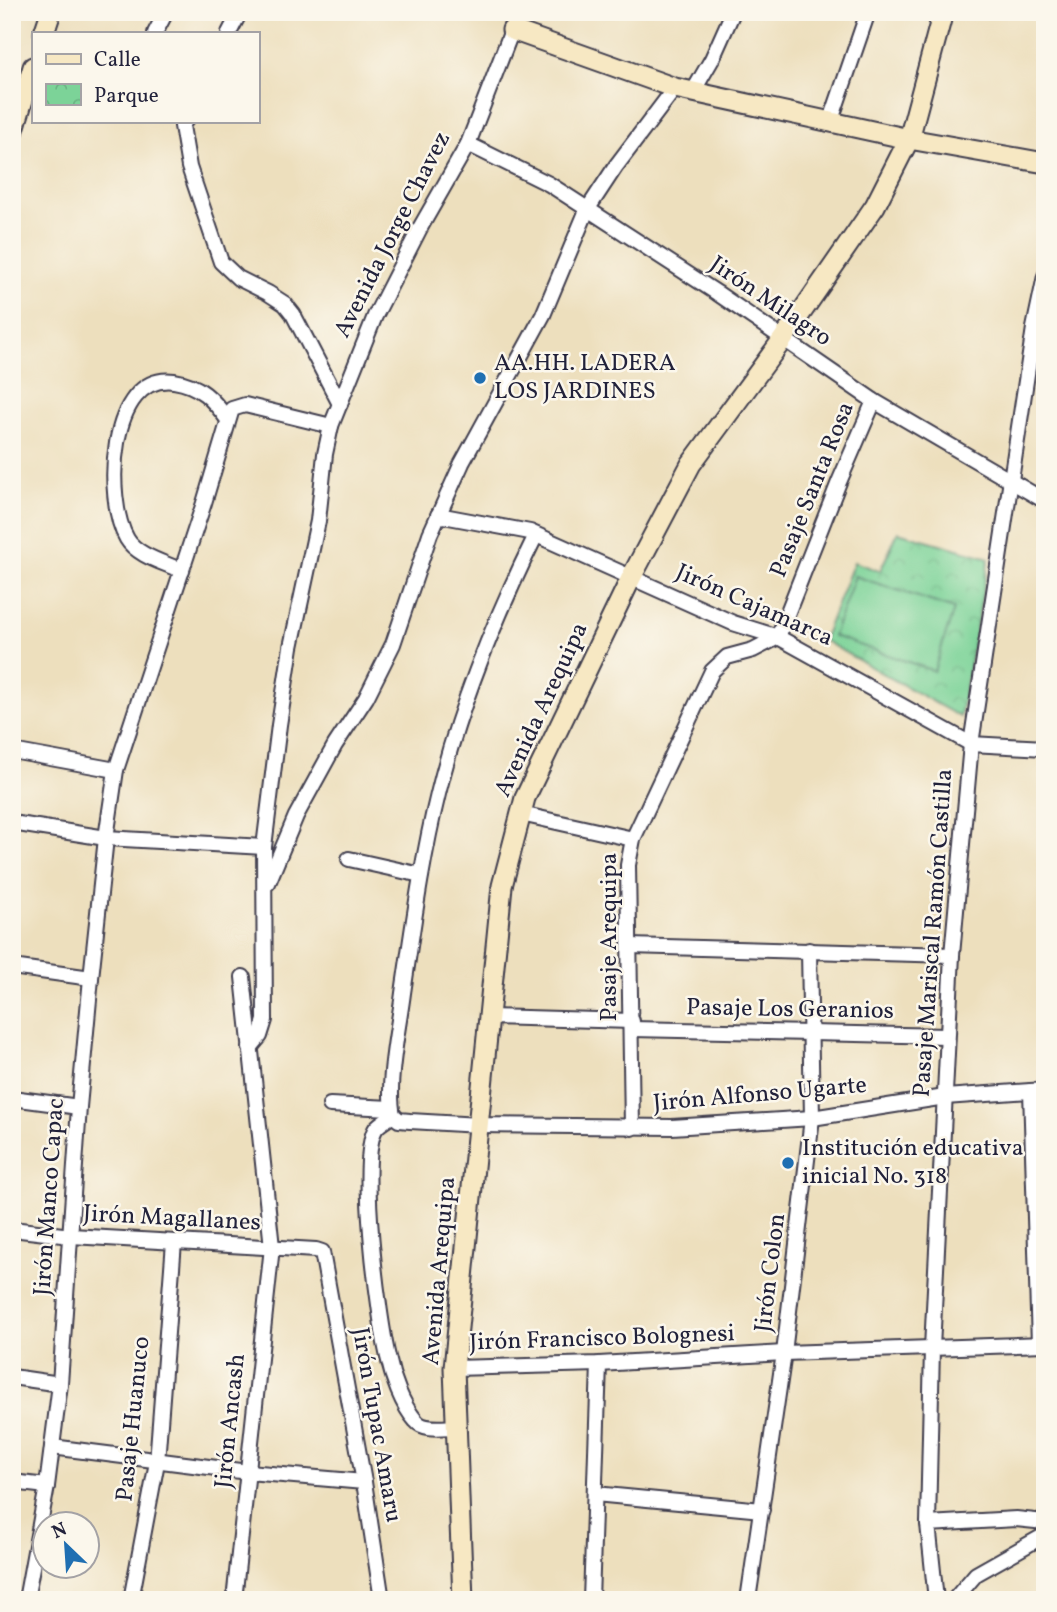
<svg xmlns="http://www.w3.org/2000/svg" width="1057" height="1612" viewBox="0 0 1057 1612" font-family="Vollkorn,serif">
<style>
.park{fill:url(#park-crowns);stroke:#4f7a6a;stroke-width:2}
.pitch{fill:#7cd398;stroke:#4f7a6a;stroke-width:2}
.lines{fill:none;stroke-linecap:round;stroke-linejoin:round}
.street-casing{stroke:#403e4e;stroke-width:18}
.secondary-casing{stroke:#403e4e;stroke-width:23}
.street{stroke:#fff;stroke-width:14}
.secondary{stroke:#f7e8c3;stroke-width:19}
.poi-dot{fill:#1f6fb2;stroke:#fbf7ec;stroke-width:2.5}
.labels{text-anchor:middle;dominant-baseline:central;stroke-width:5;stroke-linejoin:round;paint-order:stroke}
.street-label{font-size:24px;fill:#22223b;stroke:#fbf7ec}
.poi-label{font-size:24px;fill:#22223b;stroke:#fbf7ec;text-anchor:start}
</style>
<defs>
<pattern id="park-crowns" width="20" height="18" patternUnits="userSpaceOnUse" patternTransform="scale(1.75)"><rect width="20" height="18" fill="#7cd398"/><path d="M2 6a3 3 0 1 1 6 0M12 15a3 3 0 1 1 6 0" fill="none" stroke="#6bb584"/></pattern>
</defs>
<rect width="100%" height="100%" fill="#fbf7ec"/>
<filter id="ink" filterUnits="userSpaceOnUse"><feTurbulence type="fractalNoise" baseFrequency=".0143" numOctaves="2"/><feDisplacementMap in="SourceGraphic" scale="14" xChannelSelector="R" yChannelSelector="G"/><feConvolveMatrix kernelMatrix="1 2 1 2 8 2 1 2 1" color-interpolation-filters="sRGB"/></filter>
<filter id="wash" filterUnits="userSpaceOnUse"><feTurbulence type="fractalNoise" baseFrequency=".00686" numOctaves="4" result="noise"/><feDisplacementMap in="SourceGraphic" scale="28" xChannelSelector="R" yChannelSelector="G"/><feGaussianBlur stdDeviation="1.57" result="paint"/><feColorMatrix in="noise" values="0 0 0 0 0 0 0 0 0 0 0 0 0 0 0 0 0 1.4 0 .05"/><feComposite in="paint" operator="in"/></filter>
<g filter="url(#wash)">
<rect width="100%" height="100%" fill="#eddfbd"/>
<polygon class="park" points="898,532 989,558 960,717 823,640 854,562 880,571"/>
<polygon class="pitch" points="855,576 954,609 934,671 833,636"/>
</g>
<g filter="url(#ink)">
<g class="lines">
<g class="street-casing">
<g id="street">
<polyline points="155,33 166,12"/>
<polyline points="229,33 240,12"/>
<polyline points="694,90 712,59 733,12"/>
<polyline points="831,120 868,12"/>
<polyline points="185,121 182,126 189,167 221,262 238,278 268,293 285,304 293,314 340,404"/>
<polyline points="468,144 549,184 717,293 874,401 1045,501"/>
<polyline points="438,515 530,532 733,623 778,637 971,744 1045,748"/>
<path d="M 536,535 C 495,618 460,703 438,794 C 422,859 413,926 403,993 C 399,1026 386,1083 393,1115 L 399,1120 L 410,1121 L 479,1125 L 672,1127 L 812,1118 L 945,1097 L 1045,1090"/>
<path d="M 182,571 C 166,563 137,556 127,539 C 104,500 108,372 174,381 C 200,385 213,399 228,420"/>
<polyline points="12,751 116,770"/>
<polyline points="521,814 633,839"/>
<polyline points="12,823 106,838 264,847"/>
<polyline points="349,859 421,875"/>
<polyline points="268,883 296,816 335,745 366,698 393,644 430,534 462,463 543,315 587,210 616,166 675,88"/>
<polyline points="630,946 952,955"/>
<polyline points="12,967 91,978"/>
<polyline points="488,1017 632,1021"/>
<polyline points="632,1029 947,1036"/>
<polyline points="250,1048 260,1036 265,1020 264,847 279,725 291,647 318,521 325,454 331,426 375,316 420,228 468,144 519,12"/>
<polyline points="1031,1091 1039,1344"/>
<polyline points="12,1098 79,1107"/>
<polyline points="330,1105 391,1108"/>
<path d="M 393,1115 C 388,1119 380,1123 376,1128 C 357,1155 379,1321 388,1357 C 392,1377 402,1405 416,1421 C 424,1431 444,1427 457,1427"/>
<polyline points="632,1128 628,865 633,839 712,671 727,657 753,650 778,637 839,482 874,401"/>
<polyline points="12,1229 71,1236 316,1250 322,1252 364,1482 382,1600"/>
<polyline points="454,1368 599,1364 784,1353 1045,1344"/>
<polyline points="12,1377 60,1384"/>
<polyline points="52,1447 248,1472 364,1482"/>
<polyline points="12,1482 47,1486"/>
<polyline points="595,1494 762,1510"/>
<polyline points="928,1524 1016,1519 1045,1522"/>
<polyline points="26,1600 47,1486 60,1384 79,1107 91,978 106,838 116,770 204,503 232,409 245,405 331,426"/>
<polyline points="131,1600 157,1462 174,1242"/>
<polyline points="234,1600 272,1247 243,977"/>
<polyline points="591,1600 599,1364"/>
<polyline points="748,1600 784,1353 812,1118 809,950"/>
<polyline points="936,1600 928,1524 932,1348 952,955 971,744 1034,328 1045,276"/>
<polyline points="954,1600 976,1574 1045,1535"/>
</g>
</g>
<g class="secondary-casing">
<g id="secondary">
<polyline points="512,30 675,88 909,139 1045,163"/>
<polyline points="44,33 51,12"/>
<polyline points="12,136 33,67"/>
<polyline points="463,1600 454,1368 502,886 525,798 632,576 691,464 783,339 875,206 909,139 943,12"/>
</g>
</g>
<use href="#street" class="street"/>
<use href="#secondary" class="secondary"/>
</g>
</g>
<g class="poi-dot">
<circle cx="480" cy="378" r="7"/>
<circle cx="788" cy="1163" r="7"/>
</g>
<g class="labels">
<g class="street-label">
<text transform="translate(393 235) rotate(-63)">Avenida Jorge Chavez</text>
<text transform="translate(770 302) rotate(34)">Jirón Milagro</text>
<text transform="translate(813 490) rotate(-68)">Pasaje Santa Rosa</text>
<text transform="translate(754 606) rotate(24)">Jirón Cajamarca</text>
<text transform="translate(542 710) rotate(-65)">Avenida Arequipa</text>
<text transform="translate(934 933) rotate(-86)">Pasaje Mariscal Ramón Castilla</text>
<text transform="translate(610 937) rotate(-90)">Pasaje Arequipa</text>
<text transform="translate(790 1010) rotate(1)">Pasaje Los Geranios</text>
<text transform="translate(760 1095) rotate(-5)">Jirón Alfonso Ugarte</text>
<text transform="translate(50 1197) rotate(-86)">Jirón Manco Capac</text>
<text transform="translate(172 1219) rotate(3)">Jirón Magallanes</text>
<text transform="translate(440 1271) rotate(-85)">Avenida Arequipa</text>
<text transform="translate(771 1273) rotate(-83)">Jirón Colon</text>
<text transform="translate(602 1339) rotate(-2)">Jirón Francisco Bolognesi</text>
<text transform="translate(134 1419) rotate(-84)">Pasaje Huanuco</text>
<text transform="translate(231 1421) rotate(-84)">Jirón Ancash</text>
<text transform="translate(376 1425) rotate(80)">Jirón Tupac Amaru</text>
</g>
<g class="poi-label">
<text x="494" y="364">AA.HH. LADERA<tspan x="494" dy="28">LOS JARDINES</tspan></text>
<text x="802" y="1149">Institución educativa<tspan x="802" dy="28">inicial No. 318</tspan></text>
</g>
</g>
<rect width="1057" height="1612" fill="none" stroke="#fbf7ec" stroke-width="42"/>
<rect x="32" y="32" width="228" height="91" fill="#fbf7ec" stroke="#a4a2a5" stroke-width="2"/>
<rect x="46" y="54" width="35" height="10" fill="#f7e8c3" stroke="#a4a2a5" stroke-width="2"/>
<text x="94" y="66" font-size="21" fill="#22223b">Calle</text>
<rect x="46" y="84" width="35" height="21" fill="url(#park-crowns)" stroke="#a4a2a5" stroke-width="2"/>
<text x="94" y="102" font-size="21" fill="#22223b">Parque</text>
<g transform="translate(66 1545) rotate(335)"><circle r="33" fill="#fbf7ec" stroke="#a4a2a5" stroke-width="2"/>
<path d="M0-5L12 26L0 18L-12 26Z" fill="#1f6fb2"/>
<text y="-10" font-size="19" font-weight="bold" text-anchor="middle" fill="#22223b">N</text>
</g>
</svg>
